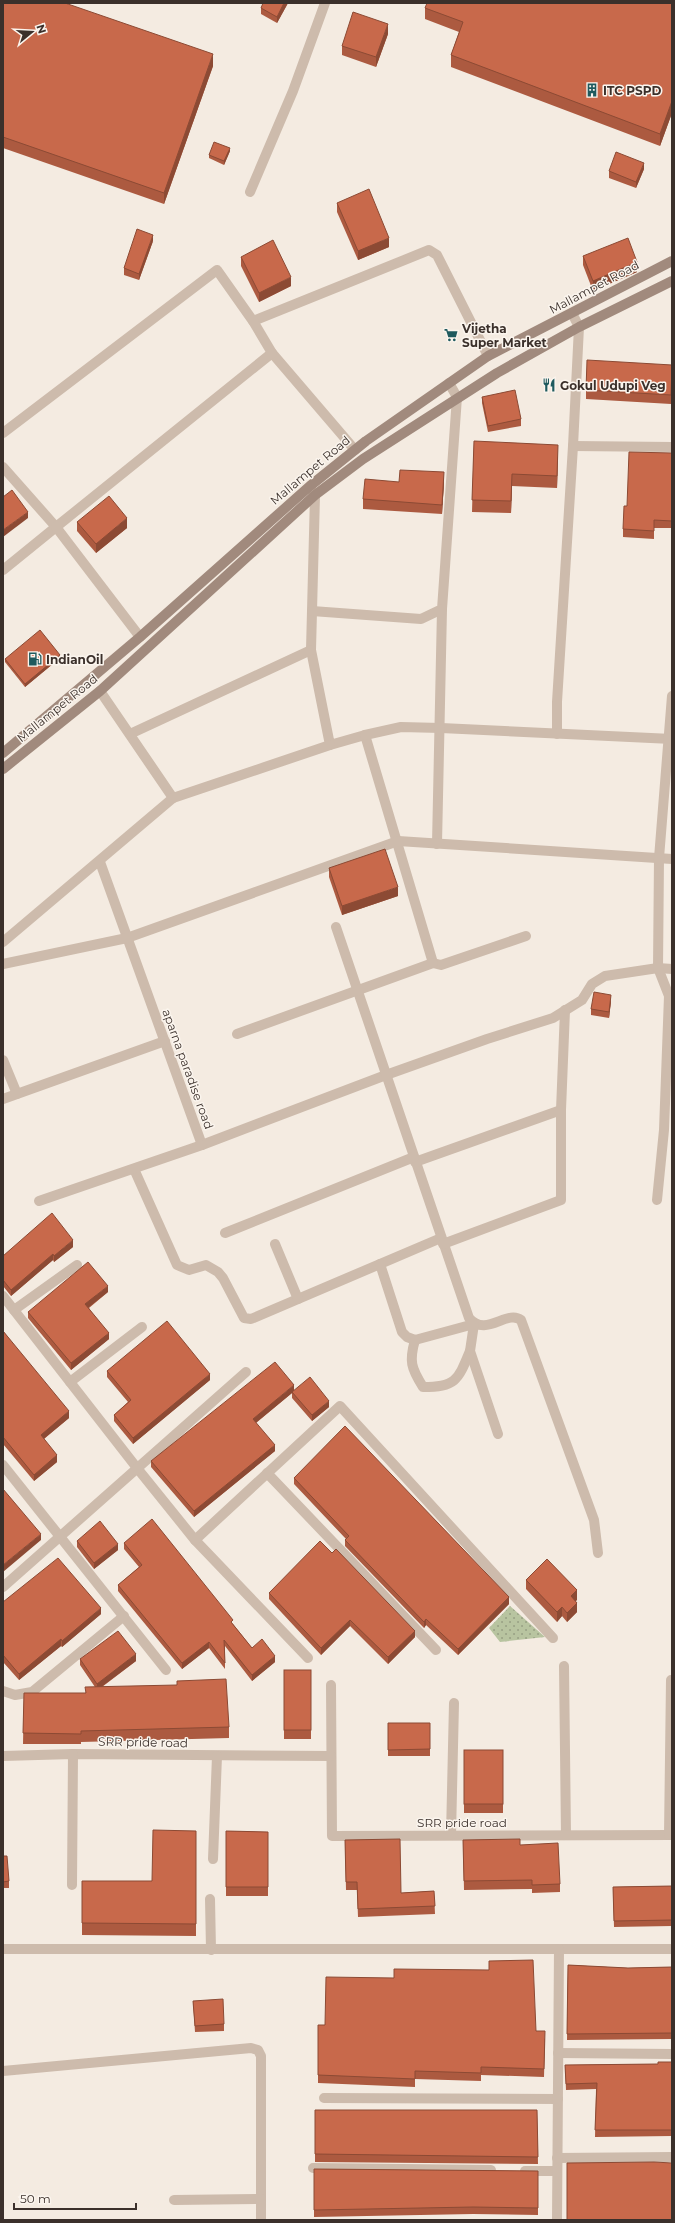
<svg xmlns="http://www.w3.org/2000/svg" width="675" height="2223" viewBox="0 0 675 2223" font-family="Montserrat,sans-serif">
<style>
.park{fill:url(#park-dots)}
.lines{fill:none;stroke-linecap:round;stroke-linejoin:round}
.street{stroke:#cdbbac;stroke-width:10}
.secondary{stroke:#a18a7d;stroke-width:10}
.wall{fill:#ac5a40}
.shaded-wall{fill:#8c4a34}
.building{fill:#c8694b;stroke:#8c4a34}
.labels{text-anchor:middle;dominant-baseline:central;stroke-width:3;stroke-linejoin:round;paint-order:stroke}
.poi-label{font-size:12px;font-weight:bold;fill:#3b302b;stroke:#fbf5ee;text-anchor:start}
.street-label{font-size:12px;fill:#3b302b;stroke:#fbf5ee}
</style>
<defs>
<pattern id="park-dots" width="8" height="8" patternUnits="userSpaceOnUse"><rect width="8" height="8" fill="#b8c4a0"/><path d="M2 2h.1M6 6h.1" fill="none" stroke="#97a083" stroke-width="1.8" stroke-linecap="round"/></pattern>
</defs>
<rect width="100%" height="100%" fill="#f4ebe1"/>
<polygon class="park" points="510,1606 545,1637 500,1642 489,1628"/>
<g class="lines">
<g class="street">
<polyline points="250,192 293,91 325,3"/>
<polyline points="253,321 429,250 437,255 488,356"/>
<polyline points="3,433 217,270 253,321 272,353 355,450"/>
<polyline points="573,446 672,447"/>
<polyline points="3,467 56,527 3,570"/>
<polyline points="312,490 315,495 311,650 330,745 365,735 433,963 441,965 526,936"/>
<polyline points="312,611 421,619 442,609 457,397 449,383"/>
<polyline points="140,637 56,527 272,353"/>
<polyline points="100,691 173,798"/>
<polyline points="130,734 311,650"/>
<polyline points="557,734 557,702 573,446 579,327 572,313"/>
<polyline points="365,735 401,727 441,728 672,739"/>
<polyline points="437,844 442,609"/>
<polyline points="100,862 202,1145 386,1075 487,1039 553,1018 582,1000 592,984 605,976 658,968 672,969"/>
<path d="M 336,927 L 469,1318 C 486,1338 507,1309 521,1320 L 594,1520 L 598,1553"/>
<polyline points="3,942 173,798 330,745"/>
<polyline points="3,964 127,938 398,841 672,859"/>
<polyline points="237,1034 433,963"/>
<polyline points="3,1060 17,1094"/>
<polyline points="3,1099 165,1041"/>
<polyline points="415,1162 561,1110"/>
<polyline points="134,1169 177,1265 189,1270 206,1265 218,1272 223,1278 244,1318 251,1319 441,1238"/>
<polyline points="657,1200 664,1130 669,996 658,968 659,858 672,696"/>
<polyline points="39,1201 202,1145"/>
<polyline points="225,1233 414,1157"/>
<polyline points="275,1244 298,1299"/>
<polyline points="443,1244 561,1200 561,1110 565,1010"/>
<polyline points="380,1264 402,1332 407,1337 415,1340 474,1324 470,1351 498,1434"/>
<polyline points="3,1296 137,1468 195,1540 308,1658"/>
<polyline points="14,1310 77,1265"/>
<path d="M 415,1340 C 409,1361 411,1368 423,1387 C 456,1387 458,1380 470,1351"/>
<polyline points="70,1382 142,1327"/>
<polyline points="3,1465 166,1670"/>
<polyline points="267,1473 436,1650"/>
<polyline points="195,1540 340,1406 553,1638"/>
<polyline points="3,1587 246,1372"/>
<polyline points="564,1666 566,1835"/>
<polyline points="331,1685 332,1836 672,1835"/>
<polyline points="3,1691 15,1695 32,1692 124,1616"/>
<polyline points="3,1756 73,1754 331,1756"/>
<polyline points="451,1835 454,1703"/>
<polyline points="669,1835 671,1680"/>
<polyline points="213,1859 217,1756"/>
<polyline points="72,1885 73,1754"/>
<polyline points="210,1899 211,1950"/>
<polyline points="3,1949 672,1949"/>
<polyline points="558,2053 672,2054"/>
<polyline points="3,2071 251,2048 258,2050 261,2056 261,2220"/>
<polyline points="324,2098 558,2099"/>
<polyline points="557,2158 672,2157"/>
<polyline points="313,2168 491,2170"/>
<polyline points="525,2171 557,2171"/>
<polyline points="174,2200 261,2199"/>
<polyline points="557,2220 559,1949"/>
</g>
<g class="secondary">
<polyline points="3,753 140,637 310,486 366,441 488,356 672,261"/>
<polyline points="3,769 100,691 315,495 363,459 497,373 579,327 672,281"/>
</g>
</g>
<g class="wall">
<polygon points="3,3 213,66 164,204 3,148"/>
<polygon points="288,3 277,23 261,14 261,8"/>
<polygon points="672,3 672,113 660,146 451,67 451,55 459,32 425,19 425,8"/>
<polygon points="388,34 376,67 342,55 342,46"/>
<polygon points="230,151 224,165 209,158 209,155"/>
<polygon points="644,169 636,188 609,178 609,171"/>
<polygon points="337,203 389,247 358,260 337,212"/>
<polygon points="153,241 139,280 124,275 124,268"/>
<polygon points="583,256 637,272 593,291 583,265"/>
<polygon points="241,257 291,286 259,302 241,266"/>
<polygon points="672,365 671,404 586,399 586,390"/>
<polygon points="482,397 521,419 521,426 488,432 482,403"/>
<polygon points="474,441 558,457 557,488 512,486 511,513 472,512"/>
<polygon points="672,453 672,528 654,528 654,539 623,537 623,529 627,506"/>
<polygon points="444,482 442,514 363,509 363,499"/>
<polygon points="77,522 127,528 96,553 77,531"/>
<polygon points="60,658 25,687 5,662 5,659"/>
<polygon points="329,868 398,896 342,915 329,877"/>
<polygon points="611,1001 609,1018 591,1015 591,1009"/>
<polygon points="73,1247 54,1262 53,1260 11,1296 3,1286 3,1256"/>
<polygon points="108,1292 89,1308 109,1339 71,1370 28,1318 28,1312"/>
<polygon points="3,1325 4,1332 69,1418 44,1439 57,1462 34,1481 3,1444"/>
<polygon points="107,1371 210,1380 133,1444 114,1421 114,1415 128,1402 107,1377"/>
<polygon points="294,1390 329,1407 312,1421 292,1398 292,1393 256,1423 275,1451 194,1517 151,1467 151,1461"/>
<polygon points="294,1478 509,1604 458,1655 426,1625 424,1628 345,1546 345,1540 346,1539 294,1484"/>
<polygon points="77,1541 118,1550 94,1569 77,1547"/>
<polygon points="124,1543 233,1624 252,1648 275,1662 252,1681 225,1646 225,1669 209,1648 182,1669 118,1591 118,1585 139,1567 124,1549"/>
<polygon points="526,1580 577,1600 575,1601 577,1612 567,1622 562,1616 557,1622 526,1589"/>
<polygon points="269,1593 415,1637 388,1664 350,1626 321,1655 269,1599"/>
<polygon points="3,1602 101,1614 62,1647 61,1646 19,1680 3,1662"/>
<polygon points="80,1659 136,1661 102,1687 229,1727 229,1738 81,1742 81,1744 23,1744 24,1693 85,1693 95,1687 80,1665"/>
<rect x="284" y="1670" width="27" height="69"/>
<rect x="388" y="1723" width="42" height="33"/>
<rect x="464" y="1750" width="39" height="63"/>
<polygon points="196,1831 196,1936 82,1935 82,1881 152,1881"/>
<polygon points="226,1831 268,1832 268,1896 226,1896"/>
<polygon points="345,1840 401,1893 434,1891 435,1914 358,1917 357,1890 346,1890"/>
<polygon points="463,1840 520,1845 560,1884 560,1892 532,1893 532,1889 464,1890"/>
<polygon points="3,1856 9,1881 9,1888 3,1888"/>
<polygon points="672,1886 672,1926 614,1927 613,1887"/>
<polygon points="568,1965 628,1968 672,1967 672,2039 567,2040"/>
<polygon points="193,2001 224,2024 224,2031 195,2032"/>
<polygon points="318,2025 536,2031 545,2039 544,2077 481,2075 481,2081 415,2079 415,2087 318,2083"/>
<polygon points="672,2062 672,2136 595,2137 596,2089 566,2090 565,2065 658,2064"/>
<polygon points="315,2110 537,2110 538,2164 315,2162"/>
<polygon points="314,2169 538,2171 538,2215 473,2214 314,2217"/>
</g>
<g class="shaded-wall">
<polygon points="284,3 288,3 277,23 277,17"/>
<polygon points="388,24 388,34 376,67 376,57"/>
<polygon points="213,54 213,66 164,204 164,193"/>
<polygon points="672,101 672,113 660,146 660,134"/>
<polygon points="230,148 230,151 224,165 224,161"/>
<polygon points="644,163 644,169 636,188 636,182"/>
<polygon points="153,235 153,241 139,280 139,274"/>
<polygon points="389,238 389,247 358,260 358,251"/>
<polygon points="637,262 637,272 593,291 593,281"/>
<polygon points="291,277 291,286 259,302 259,293"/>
<polygon points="558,445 558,457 557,488 557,476"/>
<polygon points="444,472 444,482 442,514 442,505"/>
<polygon points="512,474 512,486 511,513 511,501"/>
<polygon points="28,512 28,518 3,537 3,530"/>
<polygon points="127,518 127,528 96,553 96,544"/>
<polygon points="60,655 60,658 25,687 25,684"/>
<polygon points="398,887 398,896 342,915 342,906"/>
<polygon points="611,995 611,1001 609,1018 609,1012"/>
<polygon points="73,1240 73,1247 54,1262 54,1256"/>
<polygon points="53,1254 53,1260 11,1296 11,1290"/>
<polygon points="108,1286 108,1292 85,1310 85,1304"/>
<polygon points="109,1333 109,1339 71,1370 71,1363"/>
<polygon points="210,1374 210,1380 133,1444 133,1438"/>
<polygon points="294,1385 294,1391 292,1392 292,1393 253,1425 253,1419"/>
<polygon points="329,1401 329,1407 312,1421 312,1415"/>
<polygon points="69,1411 69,1418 41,1441 41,1435"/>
<polygon points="275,1445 275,1451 194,1517 194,1511"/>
<polygon points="57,1455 57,1462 34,1481 34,1475"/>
<polygon points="41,1534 41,1540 3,1572 3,1565"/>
<polygon points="118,1544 118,1550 94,1569 94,1563"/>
<polygon points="577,1590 577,1600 571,1605 571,1596"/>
<polygon points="509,1597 509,1604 458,1655 458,1649"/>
<polygon points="577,1603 577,1612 567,1622 567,1613"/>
<polygon points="562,1607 562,1616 557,1622 557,1612"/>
<polygon points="101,1608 101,1614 62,1647 62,1641"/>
<polygon points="426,1619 426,1625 424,1628 424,1622"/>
<polygon points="350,1620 350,1626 321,1655 321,1648"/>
<polygon points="415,1631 415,1637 388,1664 388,1657"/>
<polygon points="61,1639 61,1646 19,1680 19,1674"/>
<polygon points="209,1642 209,1648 182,1669 182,1663"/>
<polygon points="136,1654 136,1661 97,1690 97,1684"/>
<polygon points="275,1656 275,1662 252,1681 252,1675"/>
</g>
<g class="building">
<polygon points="3,3 65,3 213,54 164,193 3,137"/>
<polygon points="263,3 284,3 277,17 261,8"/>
<polygon points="427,3 672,3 672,101 660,134 451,55 463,22 425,8"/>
<polygon points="353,12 388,24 376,57 342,46"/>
<polygon points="214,142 230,148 224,161 209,155"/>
<polygon points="616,152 644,163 636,182 609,171"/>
<polygon points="369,189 389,238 358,251 337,203"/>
<polygon points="137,229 153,235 139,274 124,268"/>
<polygon points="628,238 637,262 593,281 583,256"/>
<polygon points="273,240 291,277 259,293 241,257"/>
<polygon points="587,360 672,365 671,395 586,390"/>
<polygon points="515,390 521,419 488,426 482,397"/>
<polygon points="474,441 558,445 557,476 512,474 511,501 472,500"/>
<polygon points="629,452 672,453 672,521 654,520 654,531 623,529 624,506 627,506"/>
<polygon points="400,470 444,472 442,505 363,499 365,479 399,482"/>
<polygon points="12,490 28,512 3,530 3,497"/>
<polygon points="109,496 127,518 96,544 77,522"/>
<polygon points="40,630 60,655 25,684 5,659"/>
<polygon points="385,849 398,887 342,906 329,868"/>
<polygon points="594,992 611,995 609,1012 591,1009"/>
<polygon points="52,1213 73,1240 54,1256 53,1254 11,1290 3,1280 3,1256"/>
<polygon points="88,1262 108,1286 85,1304 109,1333 71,1363 28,1312"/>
<polygon points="167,1321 210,1374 133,1438 114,1415 131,1400 107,1371"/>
<polygon points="3,1331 69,1411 41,1435 57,1455 34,1475 3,1437"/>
<polygon points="275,1362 294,1385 253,1419 275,1445 194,1511 151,1461"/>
<polygon points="310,1377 329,1401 312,1415 292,1392"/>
<polygon points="345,1426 509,1597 458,1649 426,1619 424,1622 345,1540 349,1536 294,1478"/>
<polygon points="3,1489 41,1534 3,1565"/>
<polygon points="152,1519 233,1620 231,1622 252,1648 262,1639 275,1656 252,1675 224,1640 225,1663 209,1642 182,1663 118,1585 142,1565 124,1543"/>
<polygon points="100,1521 118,1544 94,1563 77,1541"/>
<polygon points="320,1541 332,1553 336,1549 415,1631 388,1657 350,1620 321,1648 269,1593"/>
<polygon points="58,1558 101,1608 62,1641 61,1639 19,1674 3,1655 3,1602"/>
<polygon points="547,1559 577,1590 571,1596 577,1603 567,1613 562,1607 557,1612 526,1580"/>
<polygon points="118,1631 136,1654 97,1684 80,1659"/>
<rect x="284" y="1670" width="27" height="60"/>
<polygon points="226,1679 229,1727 81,1731 81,1734 23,1733 24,1693 86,1693 85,1687 177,1685 177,1681"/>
<polygon points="388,1723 430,1723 430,1749 388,1750"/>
<rect x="464" y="1750" width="39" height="54"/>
<polygon points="153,1830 196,1831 196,1924 82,1923 82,1881 152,1881"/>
<polygon points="226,1831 268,1832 268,1887 226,1887"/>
<polygon points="400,1839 401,1893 434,1891 435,1906 358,1909 357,1882 346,1882 345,1840"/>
<polygon points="520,1839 520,1845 558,1843 560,1884 532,1885 532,1880 464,1881 463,1840"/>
<polygon points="3,1856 7,1856 9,1881 3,1882"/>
<polygon points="672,1886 672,1920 614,1921 613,1887"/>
<polygon points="533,1960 536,2031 545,2031 544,2069 481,2067 481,2073 415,2071 415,2079 318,2075 318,2025 325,2025 326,1977 394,1978 394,1969 489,1970 489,1961"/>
<polygon points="568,1965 628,1968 672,1967 672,2033 567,2034"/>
<polygon points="223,1999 224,2024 195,2026 193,2001"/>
<polygon points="658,2062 672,2062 672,2130 595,2130 597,2083 566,2084 565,2065 658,2064"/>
<polygon points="315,2110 537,2110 538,2157 315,2154"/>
<polygon points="654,2162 672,2163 672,2220 567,2220 567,2163"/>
<polygon points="314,2169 538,2171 538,2208 473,2207 314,2210"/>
</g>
<defs>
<g id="building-bare" transform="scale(1.08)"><path d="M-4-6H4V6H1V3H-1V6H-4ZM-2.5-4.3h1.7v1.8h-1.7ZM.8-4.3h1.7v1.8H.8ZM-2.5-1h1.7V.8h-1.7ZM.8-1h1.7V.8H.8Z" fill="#1f5a5e" stroke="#fbf5ee" stroke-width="2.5" paint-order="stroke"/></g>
<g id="supermarket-bare" transform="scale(1.08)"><path d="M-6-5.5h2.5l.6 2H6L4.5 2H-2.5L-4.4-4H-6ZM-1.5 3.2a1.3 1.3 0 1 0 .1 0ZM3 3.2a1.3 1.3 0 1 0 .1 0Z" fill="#1f5a5e" stroke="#fbf5ee" stroke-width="2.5" paint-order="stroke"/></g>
<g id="restaurant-bare" transform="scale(1.08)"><path d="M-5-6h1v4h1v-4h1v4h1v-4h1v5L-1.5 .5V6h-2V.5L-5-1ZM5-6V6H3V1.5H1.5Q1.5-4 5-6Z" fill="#1f5a5e" stroke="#fbf5ee" stroke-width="2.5" paint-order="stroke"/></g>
<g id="fuel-bare" transform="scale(1.08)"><path d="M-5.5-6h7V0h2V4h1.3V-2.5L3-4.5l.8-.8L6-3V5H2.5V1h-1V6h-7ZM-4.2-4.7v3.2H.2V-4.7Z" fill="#1f5a5e" stroke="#fbf5ee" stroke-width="2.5" paint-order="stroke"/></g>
</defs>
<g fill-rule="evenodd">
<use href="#building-bare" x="592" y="90"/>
<use href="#supermarket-bare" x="451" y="335"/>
<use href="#restaurant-bare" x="549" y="385"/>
<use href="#fuel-bare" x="35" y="659"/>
</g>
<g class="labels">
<g class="poi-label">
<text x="603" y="90">ITC PSPD</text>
<text x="462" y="328">Vijetha<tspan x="462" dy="14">Super Market</tspan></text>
<text x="560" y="385">Gokul Udupi Veg</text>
<text x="46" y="659">IndianOil</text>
</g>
<g class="street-label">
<text transform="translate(594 287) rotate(-28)">Mallampet Road</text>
<text transform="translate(310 470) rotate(-40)">Mallampet Road</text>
<text transform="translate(57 708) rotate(-39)">Mallampet Road</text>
<text transform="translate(188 1069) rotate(70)">aparna paradise road</text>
<text transform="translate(143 1742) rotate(1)">SRR pride road</text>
<text x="462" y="1822">SRR pride road</text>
</g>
</g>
<rect width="675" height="2223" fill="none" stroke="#3b302b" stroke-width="8"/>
<g transform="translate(32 32) rotate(72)" stroke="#fbf5ee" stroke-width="3" paint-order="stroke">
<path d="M0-3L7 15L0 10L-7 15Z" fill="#3b302b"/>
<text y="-6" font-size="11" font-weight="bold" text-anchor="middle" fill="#3b302b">N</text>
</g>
<path d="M14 2203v6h122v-6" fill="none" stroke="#3b302b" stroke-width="2"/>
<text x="20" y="2203" font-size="12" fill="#3b302b" stroke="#fbf5ee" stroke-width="3" paint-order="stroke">50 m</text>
</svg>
